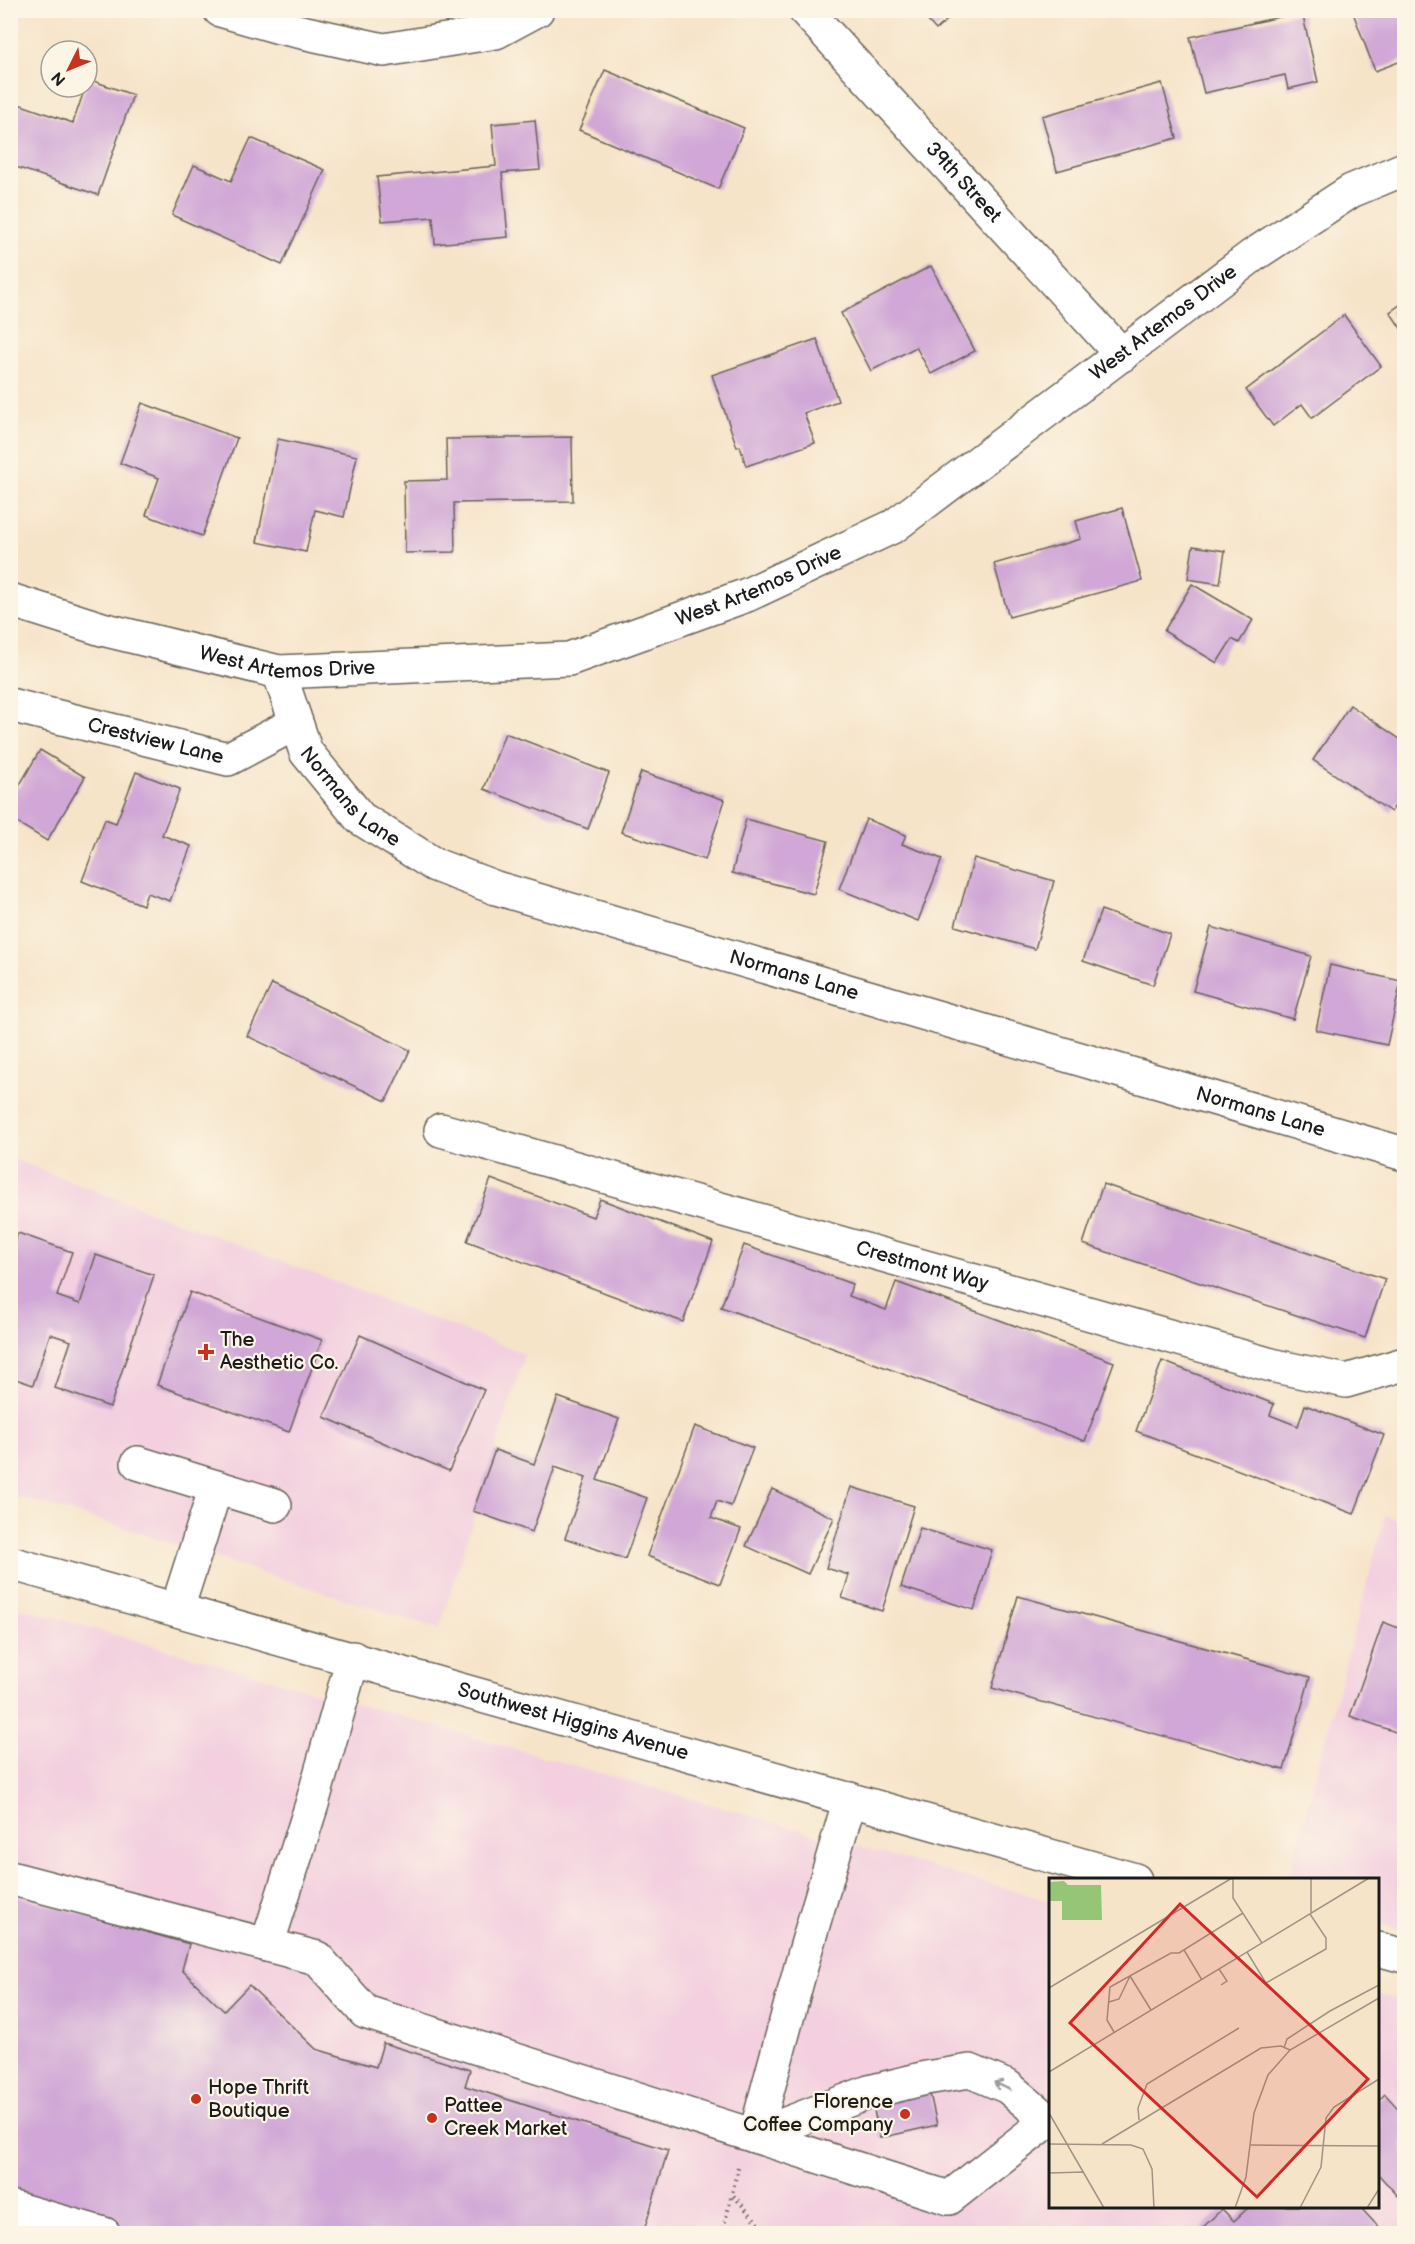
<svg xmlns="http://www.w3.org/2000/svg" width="1415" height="2244" viewBox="0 0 1415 2244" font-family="'Balsamiq Sans',sans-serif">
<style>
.built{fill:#f3cfdf}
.building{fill:#d0a7d6}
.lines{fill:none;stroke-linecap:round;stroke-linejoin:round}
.minor-casing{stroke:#686259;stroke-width:36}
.major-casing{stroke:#686259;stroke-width:36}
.path{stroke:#686259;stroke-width:4;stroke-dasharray:1.5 4.5;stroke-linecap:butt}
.minor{stroke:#fff;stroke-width:33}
.major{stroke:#fff;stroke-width:33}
.oneway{stroke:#999}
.poi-dot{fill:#c8321e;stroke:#fcf5e5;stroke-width:2}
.labels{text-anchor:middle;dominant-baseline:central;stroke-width:4.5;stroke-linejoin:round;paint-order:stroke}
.street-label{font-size:20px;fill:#1c1c1c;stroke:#fcf5e5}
.poi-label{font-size:20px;fill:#1c1c1c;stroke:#fcf5e5;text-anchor:start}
.inset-road{fill:none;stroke:#9f9484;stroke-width:1.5}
.view{fill:#d62828;fill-opacity:0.15;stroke:#d62828;stroke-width:3}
.inset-edge{fill:none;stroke:#1c1c1c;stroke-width:3}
</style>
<rect width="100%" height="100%" fill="#fcf5e5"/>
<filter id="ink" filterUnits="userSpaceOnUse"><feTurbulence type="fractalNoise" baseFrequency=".0167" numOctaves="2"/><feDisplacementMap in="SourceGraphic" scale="12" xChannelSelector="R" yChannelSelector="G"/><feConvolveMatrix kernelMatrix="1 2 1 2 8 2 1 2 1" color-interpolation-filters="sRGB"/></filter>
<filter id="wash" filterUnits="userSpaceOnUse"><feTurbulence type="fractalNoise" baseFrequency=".008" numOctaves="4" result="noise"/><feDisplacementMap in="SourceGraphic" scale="24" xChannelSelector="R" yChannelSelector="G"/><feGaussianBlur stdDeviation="1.35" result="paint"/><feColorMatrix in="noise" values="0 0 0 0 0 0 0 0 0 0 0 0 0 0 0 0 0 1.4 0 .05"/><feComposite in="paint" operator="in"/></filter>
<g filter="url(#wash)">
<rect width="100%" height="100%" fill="#f6e4c9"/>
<g class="built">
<polygon points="10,1158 525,1354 439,1629 92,1518 11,1495"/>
<polygon points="1385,1515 1404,1522 1404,1930 1378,1923 1378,1880 1288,1880"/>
<polygon points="10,1605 1050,1901 1050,2206 1378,2206 1378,1994 1404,2002 1404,2233 104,2234 11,2207"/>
</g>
<g id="blocks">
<g class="building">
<polygon points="918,10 958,10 936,30"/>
<polygon points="1352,10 1404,10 1404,60 1375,71"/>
<polygon points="1302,12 1318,82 1288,89 1285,75 1204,93 1190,37"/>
<polygon points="605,70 744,128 718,189 579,130"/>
<polygon points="88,79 133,95 98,195 10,165 10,101 73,123"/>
<polygon points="1162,83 1177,138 1057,171 1042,116"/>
<polygon points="535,120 540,170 502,173 508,237 435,244 433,217 382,221 377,177 496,166 492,124"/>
<polygon points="251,138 325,170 282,265 172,215 194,165 231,181"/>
<polygon points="931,266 975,351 931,374 916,347 871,371 841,313"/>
<polygon points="1404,302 1404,333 1390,312"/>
<polygon points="1344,315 1381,366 1312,418 1302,404 1273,426 1246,390"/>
<polygon points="817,339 838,401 804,413 815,443 746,466 740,446 737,447 712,375"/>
<polygon points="142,403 237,438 202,536 146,515 159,478 120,463"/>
<polygon points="572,437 573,501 454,503 455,552 405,553 404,481 447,480 446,439"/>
<polygon points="278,439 357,456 344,517 315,510 306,552 257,542"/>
<polygon points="1122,508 1142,581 1009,617 994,564 1081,539 1076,521"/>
<polygon points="1193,546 1225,551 1220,584 1188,579"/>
<polygon points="1192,584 1253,620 1239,643 1232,639 1217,663 1164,631"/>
<polygon points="1350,705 1404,742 1404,792 1391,812 1313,760"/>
<polygon points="505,733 609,773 588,829 484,789"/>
<polygon points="40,750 85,777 47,841 13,820 10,824 10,783 18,788"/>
<polygon points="136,772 180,789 162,835 191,846 170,901 147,893 143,905 82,881 105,819 116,823"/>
<polygon points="641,772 725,800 705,860 621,832"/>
<polygon points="746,819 828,841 814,894 732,873"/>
<polygon points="866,819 906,835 902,844 942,859 918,921 839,889"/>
<polygon points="974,858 1054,881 1035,949 955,926"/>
<polygon points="1101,910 1170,934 1153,985 1083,961"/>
<polygon points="1211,927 1311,956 1293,1019 1193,991"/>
<polygon points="1330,965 1401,981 1387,1045 1316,1030"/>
<polygon points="272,984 410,1050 386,1101 247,1036"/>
<polygon points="491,1179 593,1217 600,1199 713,1242 683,1322 467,1241"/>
<polygon points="1103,1184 1385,1279 1365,1338 1083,1244"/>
<polygon points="18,1233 72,1252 57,1296 80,1304 96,1255 154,1275 110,1407 55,1388 71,1341 50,1334 33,1385 10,1377 10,1256"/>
<polygon points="744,1245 852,1284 849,1296 886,1310 896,1282 1114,1362 1085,1441 721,1307"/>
<polygon points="190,1292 322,1340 289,1432 157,1385"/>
<polygon points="360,1335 484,1390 449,1471 324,1417"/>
<polygon points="1162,1361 1274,1404 1270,1415 1298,1426 1305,1405 1384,1435 1354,1514 1136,1431"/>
<polygon points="558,1397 619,1419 597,1480 647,1498 625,1559 565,1538 586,1478 555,1467 532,1532 473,1511 495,1450 534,1464"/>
<polygon points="695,1426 753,1448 731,1506 717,1501 711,1518 741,1529 720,1584 647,1556"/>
<polygon points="851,1487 914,1506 882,1611 842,1598 849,1575 826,1568"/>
<polygon points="772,1489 834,1518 808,1574 746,1546"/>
<polygon points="920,1528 992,1550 974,1610 901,1587"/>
<polygon points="1018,1596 1310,1677 1284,1770 992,1688"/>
<polygon points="1383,1622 1404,1630 1404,1735 1350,1716"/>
<polygon points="10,1894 189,1944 182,1970 224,2011 249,1985 316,2049 376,2067 383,2043 470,2070 465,2086 668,2150 643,2234 128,2234 10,2200"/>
<polygon points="929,2089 937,2125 880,2138 872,2102"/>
<polygon points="1385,2094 1404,2115 1404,2190 1398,2196 1378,2174 1378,2101"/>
<polygon points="1250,2206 1359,2206 1385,2234 1196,2234 1222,2209 1234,2221"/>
</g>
</g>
</g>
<g filter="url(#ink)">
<use href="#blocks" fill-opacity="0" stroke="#686259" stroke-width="1.5"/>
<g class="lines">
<g class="minor-casing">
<g id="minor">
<polyline points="220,10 279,27 384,50 496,32 537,10"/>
<path id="s1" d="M 805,10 L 1122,355"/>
<path id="s2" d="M 10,600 L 102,629 L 279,672 L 569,659 L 747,595 L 894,526 L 1252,256 L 1351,191 L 1404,169"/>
<path id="s3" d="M 279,672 L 306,752 L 360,818 L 435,865 L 496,888 L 1404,1154"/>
<path id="s4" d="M 10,705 L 228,759 L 296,723"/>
<path id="s5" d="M 441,1130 L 1275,1366 L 1346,1381 L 1404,1364"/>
<polyline points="138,1463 216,1487"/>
<polyline points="177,1609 216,1487 275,1505"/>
<polyline points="10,1878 317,1958 365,2012 949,2198 1050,2119"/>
<polyline points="267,1945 312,1804 353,1658"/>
<polyline points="755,2136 805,1952 850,1799"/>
<polyline points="755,2136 869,2092 926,2078 970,2071 1008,2087 1048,2121"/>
<polyline points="10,2207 104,2234"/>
</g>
</g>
<g class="major-casing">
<g id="major">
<path id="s6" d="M 10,1563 L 1135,1880"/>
<polyline points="1378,1949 1404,1956"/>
</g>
</g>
<g class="path">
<polyline points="738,2167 732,2194 768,2234"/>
<polyline points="722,2234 732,2194"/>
</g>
<use href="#minor" class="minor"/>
<use href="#major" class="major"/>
</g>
<defs><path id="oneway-shaft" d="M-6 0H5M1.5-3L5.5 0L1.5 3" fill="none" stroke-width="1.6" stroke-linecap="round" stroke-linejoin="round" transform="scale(1.5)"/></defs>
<use class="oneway" href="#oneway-shaft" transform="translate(1002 2086) rotate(-154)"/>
</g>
<g class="poi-dot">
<path d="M203 1343h6v6h6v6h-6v6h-6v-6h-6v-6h6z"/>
<circle cx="196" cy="2099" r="6"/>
<circle cx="905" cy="2114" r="6"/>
<circle cx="432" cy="2118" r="6"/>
</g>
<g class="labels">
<g class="street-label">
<text stroke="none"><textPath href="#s1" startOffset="234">39th Street</textPath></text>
<text stroke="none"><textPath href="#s2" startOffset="1258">West Artemos Drive</textPath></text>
<text stroke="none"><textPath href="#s2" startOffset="772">West Artemos Drive</textPath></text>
<text stroke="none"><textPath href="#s2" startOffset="286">West Artemos Drive</textPath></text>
<text stroke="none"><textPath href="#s4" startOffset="150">Crestview Lane</textPath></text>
<text stroke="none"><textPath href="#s3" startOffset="148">Normans Lane</textPath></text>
<text stroke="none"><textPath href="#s3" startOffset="634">Normans Lane</textPath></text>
<text stroke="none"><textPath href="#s3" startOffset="1120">Normans Lane</textPath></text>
<text stroke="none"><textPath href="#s5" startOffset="500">Crestmont Way</textPath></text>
<text stroke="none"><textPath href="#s6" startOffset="585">Southwest Higgins Avenue</textPath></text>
</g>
<g class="poi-label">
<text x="220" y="1340">The<tspan x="220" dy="23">Aesthetic Co.</tspan></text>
<text x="208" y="2088">Hope Thrift<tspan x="208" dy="23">Boutique</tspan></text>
<text x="893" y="2102" text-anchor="end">Florence<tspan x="893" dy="23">Coffee Company</tspan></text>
<text x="444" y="2106">Pattee<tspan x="444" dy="23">Creek Market</tspan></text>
</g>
</g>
<g transform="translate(1049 1878)">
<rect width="330" height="330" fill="#f6e4c9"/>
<path d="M 15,3 L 19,7 L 52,7 L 53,42 L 13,42 L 13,23 L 0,23 L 0,4 Z" fill="#94c676"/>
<path class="inset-road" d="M 184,0 L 184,20 L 213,65M 262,0 L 262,35M 135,72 L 153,102M 198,74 L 217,105 L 277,71 L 277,60 L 261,36M 170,91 L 178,103 L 172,107M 81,98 L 102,132M 0,110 L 183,0M 60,124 L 70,121 L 81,98M 65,154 L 58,142 L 61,109 L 122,75 L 130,75 L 194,35M 235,170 L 238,161 L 281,133 L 330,107M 0,194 L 320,0M 0,235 L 55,330M 90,242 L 89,230 L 98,206 L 190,150M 0,266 L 82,267 L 94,271 L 103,291 L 105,330M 53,266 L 212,170 L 232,168 L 241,172M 202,267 L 330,268M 0,295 L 35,294M 186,330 L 197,299 L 205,235 L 219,197 L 241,172 L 330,120M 251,330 L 272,289 L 277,240 L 285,229 L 330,201M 318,330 L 330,311"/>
<path class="view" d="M 131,26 L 319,201 L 208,319 L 21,145 Z"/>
<rect width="330" height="330" class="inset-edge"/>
</g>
<rect width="1415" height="2244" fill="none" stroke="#fcf5e5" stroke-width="36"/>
<g transform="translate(69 69) rotate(227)"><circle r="28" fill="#fcf5e5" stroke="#a29e95" stroke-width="1.5"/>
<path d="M0-4.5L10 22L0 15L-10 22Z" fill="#c8321e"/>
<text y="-9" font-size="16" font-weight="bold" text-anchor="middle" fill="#1c1c1c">N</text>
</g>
</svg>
